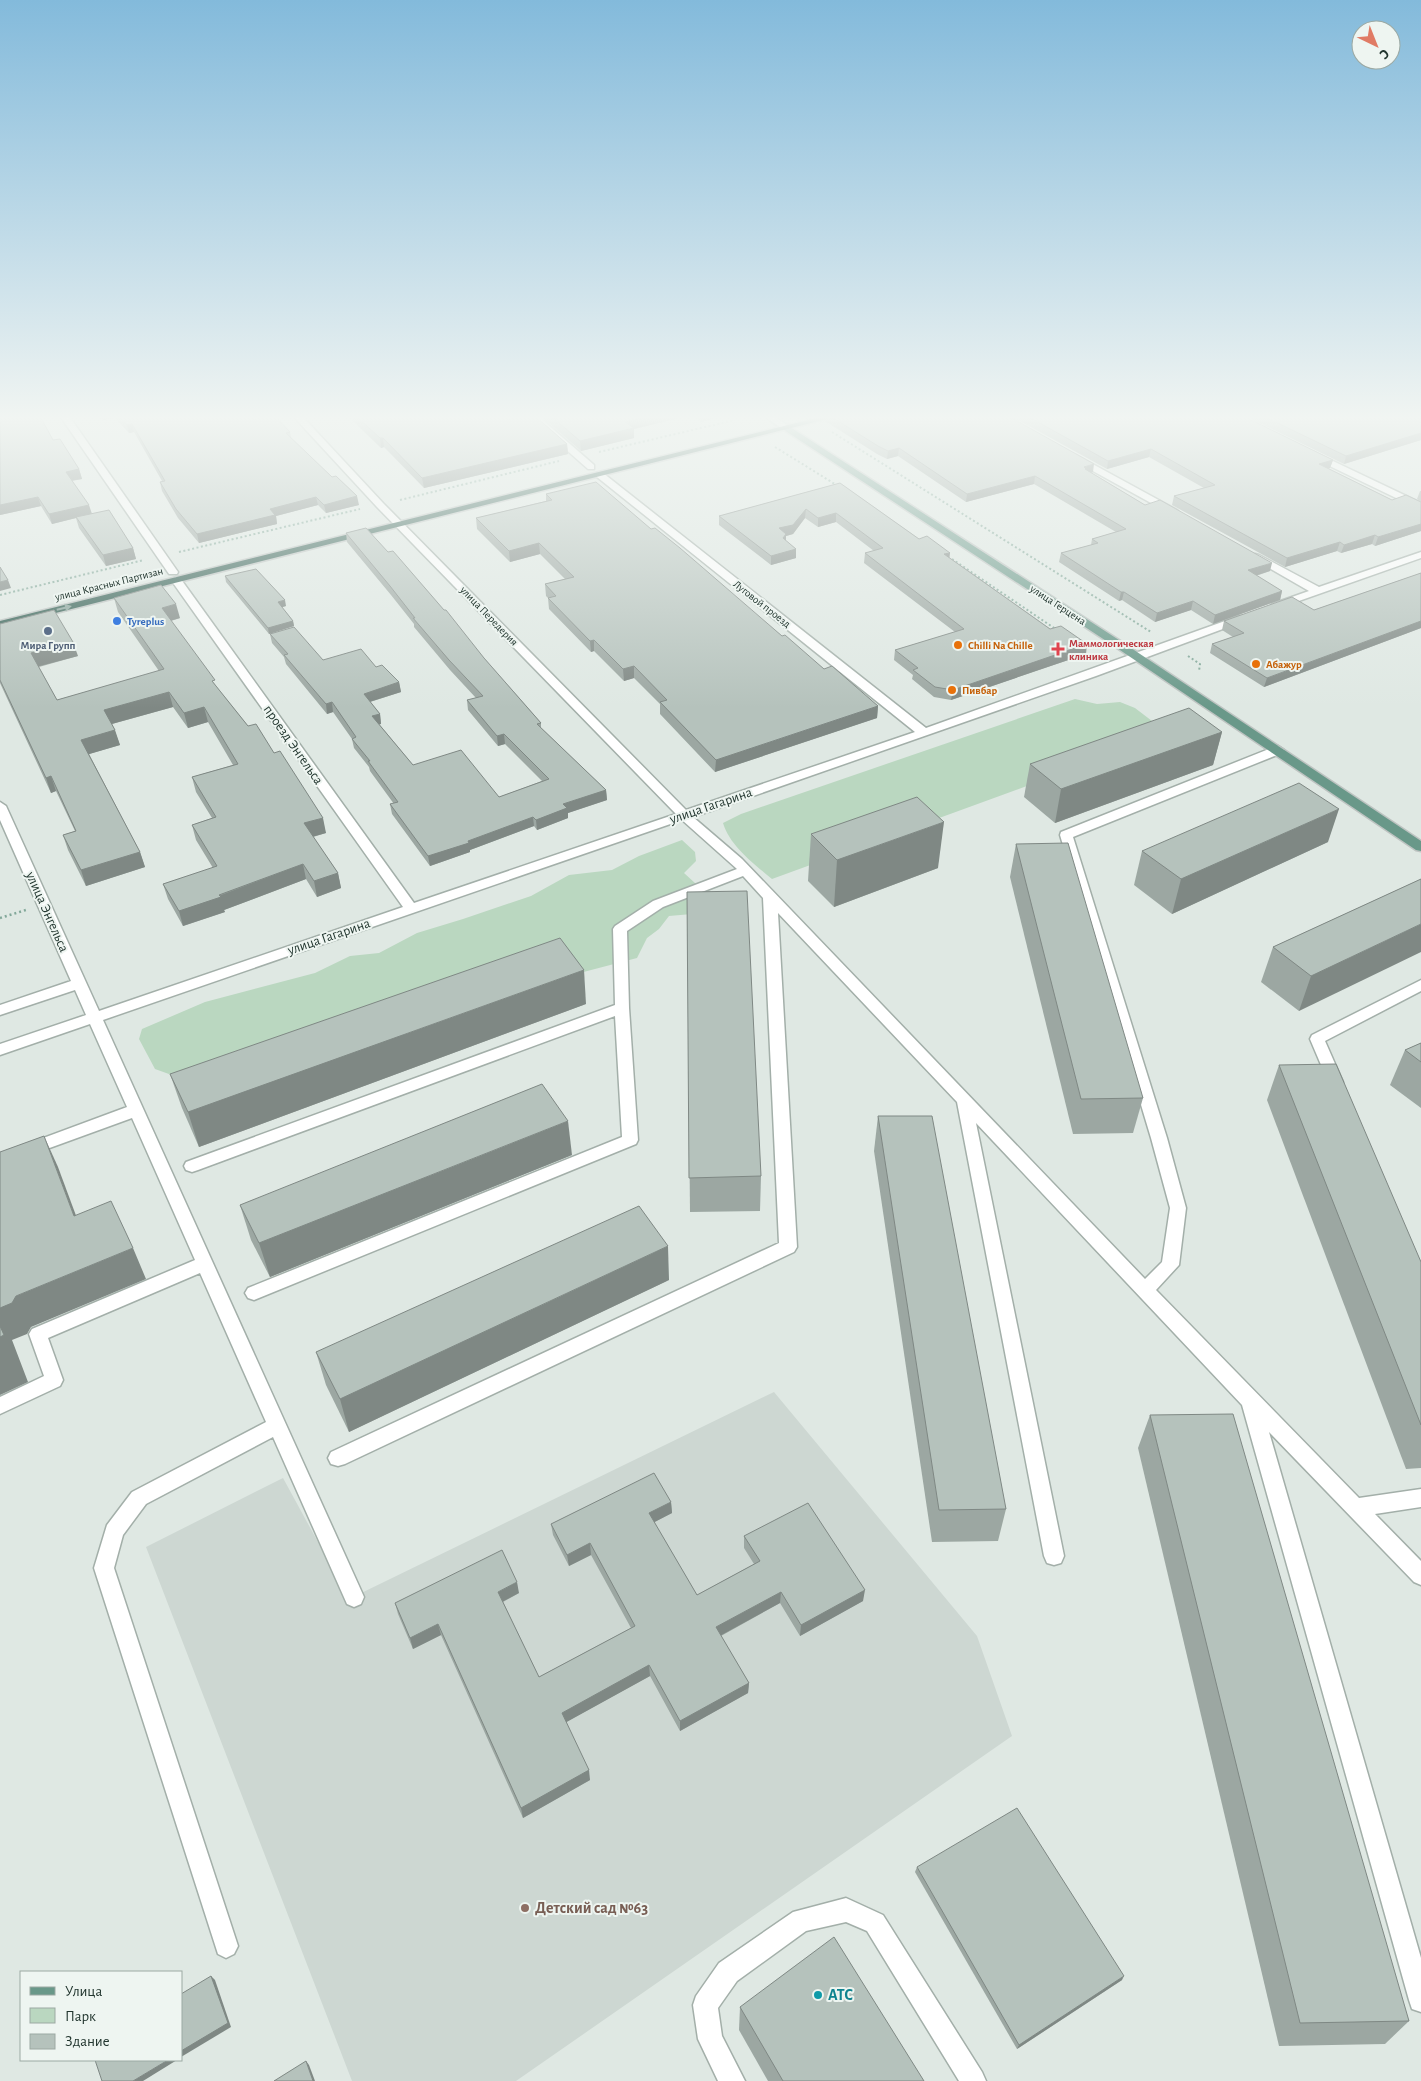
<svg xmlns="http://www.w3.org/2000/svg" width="1421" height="2081" viewBox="0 0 1421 2081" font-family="'Alegreya Sans',sans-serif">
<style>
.built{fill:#cdd7d2}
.green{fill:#bad7c0}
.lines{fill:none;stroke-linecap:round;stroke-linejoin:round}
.minor-casing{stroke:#a3afa9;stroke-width:3}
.major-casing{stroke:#bdc3c1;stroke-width:3}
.highway-casing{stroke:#bdc3c1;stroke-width:3}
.path-far1{stroke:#83a89a;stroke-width:2;stroke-dasharray:2 2.5;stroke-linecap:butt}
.path{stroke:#83a89a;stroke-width:2.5;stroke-dasharray:2 3;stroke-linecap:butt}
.minor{fill:#fff;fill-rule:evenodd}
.major{fill:#699889;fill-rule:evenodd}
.highway{fill:#325e52;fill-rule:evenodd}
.wall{fill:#9ca7a2}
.shaded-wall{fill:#7f8884}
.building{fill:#b5c2bc;stroke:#7f8884}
.oneway{fill:#87a29a}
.shop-dot{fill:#3f7fe0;stroke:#eef5f1;stroke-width:2}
.service-dot{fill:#5c6f8a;stroke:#eef5f1;stroke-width:2}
.food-dot{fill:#e8710a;stroke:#eef5f1;stroke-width:2}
.health-dot{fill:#e0444e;stroke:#eef5f1;stroke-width:2}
.education-dot{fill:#8d6e63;stroke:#eef5f1;stroke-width:2}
.culture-dot{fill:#0f9aa8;stroke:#eef5f1;stroke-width:2}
.labels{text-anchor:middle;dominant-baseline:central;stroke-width:4;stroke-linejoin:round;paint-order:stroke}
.far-street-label{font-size:11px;fill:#22362f;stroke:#eef5f1}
.far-shop-label{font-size:11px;font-weight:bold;fill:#366cbe;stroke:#eef5f1;text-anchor:start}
.far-health-label{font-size:11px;font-weight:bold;fill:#be3a42;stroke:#eef5f1;text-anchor:start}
.far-service-label{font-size:11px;font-weight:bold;fill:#4e5e75;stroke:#eef5f1}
.far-food-label{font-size:11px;font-weight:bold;fill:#c56008;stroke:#eef5f1;text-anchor:start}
.street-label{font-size:14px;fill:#22362f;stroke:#eef5f1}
.near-education-label{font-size:16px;font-weight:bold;fill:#785e54;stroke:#eef5f1;text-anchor:start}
.near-culture-label{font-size:16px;font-weight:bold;fill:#0d838f;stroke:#eef5f1;text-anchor:start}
</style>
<rect width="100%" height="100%" fill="#dfe8e3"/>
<polygon class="built" points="774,1392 977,1636 1012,1736 516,2081 352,2081 146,1547 283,1478 349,1599"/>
<g class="green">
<path d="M 1075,699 L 1097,704 L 1120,702 L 1135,708 L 1169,734 L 772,879 C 753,863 730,846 723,823 L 741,814 Z"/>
<polygon points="682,840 695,852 696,861 684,873 707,894 692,914 669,916 659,929 647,938 637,958 180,1078 155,1069 139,1039 142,1029 205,1002 315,973 350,956 379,953 417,933 463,919 531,896 569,875 612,870 639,856"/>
</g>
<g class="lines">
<g class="minor-casing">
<g id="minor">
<polygon points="60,416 69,416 178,572 177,574 169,574"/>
<polygon points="293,416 302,416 383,503 686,810 915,732 597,477 597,473 603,473 926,728 1239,616 1247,616 1248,618 1247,620 1096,676 693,817 742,859 1145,1279 1162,1262 1170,1208 1151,1138 1060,835 1061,832 1274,747 1278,746 1284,750 1282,753 1073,837 1167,1138 1186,1208 1179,1265 1156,1290 1359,1498 1421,1489 1421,1507 1375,1514 1421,1561 1421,1585 1414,1582 1269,1432 1421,1958 1421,2012 1412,2009 1409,2000 1242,1405 976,1123 1064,1556 1061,1563 1054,1565 1047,1563 1044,1556 957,1102 778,913 797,1247 794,1252 345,1464 338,1466 331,1464 328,1458 331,1452 779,1243 763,898 743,876 663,907 627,931 629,1008 638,1140 636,1144 254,1300 248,1298 245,1293 248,1288 622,1137 615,1016 198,1170 192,1172 186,1170 184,1166 186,1162 615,1005 613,929 615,926 653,901 737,869 682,820 103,1020 364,1597 361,1604 354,1607 347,1604 273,1437 146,1504 123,1535 114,1568 238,1946 234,1954 226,1958 218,1954 94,1568 107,1525 132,1492 266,1422 200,1273 48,1338 63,1380 60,1386 0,1414 0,1397 44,1376 29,1334 32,1329 195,1260 132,1118 0,1166 0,1154 127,1107 90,1024 0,1055 0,1044 86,1015 75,990 0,1015 0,1005 71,981 0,820 0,802 6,806 99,1011 403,907 171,580 176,577 180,578 414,903 676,814 377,507"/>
<polygon points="528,416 538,416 594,465 594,469 588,469"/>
<polygon points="764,416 774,416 791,428 787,431 784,430"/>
<polygon points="1314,452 1421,503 1421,510 1311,457 1309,455"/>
<polygon points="1076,455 1177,510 1179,512 1177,514 1171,514 1073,460 1071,458"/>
<polygon points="1421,552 1421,558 1276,609 1272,608 1271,606 1272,604 1309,591 1250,557 1255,554 1259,555 1319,587"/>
<polygon points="1421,980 1421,991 1325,1041 1343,1082 1340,1086 1335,1087 1330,1086 1310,1039 1312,1035"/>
<polygon points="846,1898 883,1915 982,2072 986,2081 959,2081 867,1931 846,1922 806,1931 737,1981 718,2008 722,2036 745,2081 718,2081 698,2039 693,2005 696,1996 719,1963 793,1912"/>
</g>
</g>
<g class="major-casing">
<polygon id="major" points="787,425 1122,642 1421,841 1421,851 1416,850 1114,646 784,430 783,428"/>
</g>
<g class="highway-casing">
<polygon id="highway" points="824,416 839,416 0,627 0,621"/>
</g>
<g class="path-far1">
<polyline points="832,432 1151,632"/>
<polyline points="775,447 838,486"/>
<polyline points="599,452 735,420"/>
<polyline points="400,500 559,461"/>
<polyline points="179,552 360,509"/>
<polyline points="952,559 1057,630"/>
<polyline points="0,595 144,560"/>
<polyline points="1188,656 1200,664 1199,671"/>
</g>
<polyline class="path" points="0,918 26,910"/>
<use href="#minor" class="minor"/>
<use href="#major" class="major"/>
<use href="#highway" class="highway"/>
</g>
<g class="wall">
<polygon points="0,416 53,440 79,469 82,479 72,481 92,514 133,548 136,559 106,566 79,528 76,518 52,524 41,506 0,515"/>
<polygon points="101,416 275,416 290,432 291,438 359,505 326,513 318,505 276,516 277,524 199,543 178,518 162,491 160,482 162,481 134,432 129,433 115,418 103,420"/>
<polygon points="349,416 535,416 567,444 568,454 424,488 384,447 381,448 355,423"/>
<polygon points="541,416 687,416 634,429 634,438 581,451"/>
<polygon points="693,416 724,416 701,422"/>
<polygon points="825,416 1008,416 1093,472 1092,473 1145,505 1270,571 1256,576 1282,591 1280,600 1213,624 1191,610 1155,622 1122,600 1119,601 1059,562 1061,553 1091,545 1092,539 1116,532 1034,484 966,502 898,456 887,459 877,454 825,421"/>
<polygon points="1011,416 1243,416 1333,460 1330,468 1328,468 1392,500 1421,502 1421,531 1375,546 1372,544 1341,553 1337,551 1285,567 1172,505 1174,496 1204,488 1149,457 1107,469"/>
<polygon points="1245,416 1421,416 1421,440 1344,464"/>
<polygon points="840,483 919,539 950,558 1086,654 951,700 934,697 912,679 913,675 894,660 895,650 955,632 864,563 865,553 874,551 836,522 818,527 805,518 793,534 786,536 786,541 796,549 796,558 771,565 719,525 719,516"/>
<polygon points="1420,491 1421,491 1421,502 1417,499"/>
<polygon points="546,494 651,529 782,636 824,669 878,706 877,718 715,772 660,714 660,704 634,678 624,681 594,651 591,652 549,609 548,598 546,596 545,584 565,579 540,554 510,562 477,529 476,518 546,501"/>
<polygon points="346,533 484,658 541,723 541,728 606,790 607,800 568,813 568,818 537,830 534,826 470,850 470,852 430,866 392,814 390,804 394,804 370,771 369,767 354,748 352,739 333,712 327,714 286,664 284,657 272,643 270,634 323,660 376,667 399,682 401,692 370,702 380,714 381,724 379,724 413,765 499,797 542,781 505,744 498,746 468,710 467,700 476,698 450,670 414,627 414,624 391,595 347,542"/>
<polygon points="1421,573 1421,628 1264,687 1210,653 1212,644 1233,637 1222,630 1224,621 1314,610"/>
<polygon points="225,576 286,606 282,607 293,621 294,626 269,634 226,582"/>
<polygon points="114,598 180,618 171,621 216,686 248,726 274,753 326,833 313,837 338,873 341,888 317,897 306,879 224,910 225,912 183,926 168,899 163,884 213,868 196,840 192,825 212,818 196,792 192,777 233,765 208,722 188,728 173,707 112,724 120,745 89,754 140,852 145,867 86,886 68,850 63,835 75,831 56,791 51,793 0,683 0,624 78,656 39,667 57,700 159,671 118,612"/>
<polygon points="1222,732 1213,765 1055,823 1024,797 1030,764"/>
<polygon points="811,834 938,868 834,907 808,881"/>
<polygon points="1328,842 1172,914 1134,885 1142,851"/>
<polygon points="1016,844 1143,1098 1133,1133 1073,1134 1010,877"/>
<polygon points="1421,879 1299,1011 1261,982 1273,947"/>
<polygon points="687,892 761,1176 760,1211 690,1212"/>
<polygon points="586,1004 199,1147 182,1108 170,1074"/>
<polygon points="1421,1043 1421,1108 1390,1085 1405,1050"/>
<polygon points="1279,1065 1421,1262 1421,1468 1406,1469 1267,1100"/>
<polygon points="878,1116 1006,1509 998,1541 932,1542 874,1151"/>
<polygon points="572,1155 270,1277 251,1240 240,1205"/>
<polygon points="669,1280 349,1432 326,1385 316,1352"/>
<polygon points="1150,1415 1409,2021 1385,2044 1279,2046 1138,1448"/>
<polygon points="671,1502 672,1513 654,1522 697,1595 754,1564 744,1548 744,1536 863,1601 800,1636 780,1603 721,1636 749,1683 748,1693 680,1731 650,1676 566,1722 590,1780 523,1818 441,1635 413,1649 398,1614 395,1603 519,1593 503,1602 539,1677 631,1628 591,1555 569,1566 553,1535 551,1524"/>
<polygon points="917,1867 1122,1980 1017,2049 915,1872"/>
<polygon points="740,2007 924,2081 768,2081 739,2030"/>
</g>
<g class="shaded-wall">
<polygon points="102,416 115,416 115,418 103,420"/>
<polygon points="647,416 687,416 634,429 634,438 581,451 580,441 625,422"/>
<polygon points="701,416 724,416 701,422"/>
<polygon points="132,424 134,432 129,433 127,425"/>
<polygon points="1421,433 1421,440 1344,464 1346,456"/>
<polygon points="380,438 383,438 384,447 381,448"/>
<polygon points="567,444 568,454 424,488 422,478"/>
<polygon points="899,448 898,456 887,459 888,451"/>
<polygon points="1151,449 1149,457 1107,469 1108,461"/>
<polygon points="1333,460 1330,468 1316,472 1319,464"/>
<polygon points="1094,464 1093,472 1085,474 1084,467"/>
<polygon points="79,469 82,479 68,481 66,472"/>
<polygon points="1035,476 1034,484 966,502 967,494"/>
<polygon points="357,496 359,505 326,513 324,505"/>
<polygon points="38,497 41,506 0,515 0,505"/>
<polygon points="316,497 318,505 276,516 277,524 199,543 197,534 270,509"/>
<polygon points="89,505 92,514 52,524 49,514"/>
<polygon points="806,509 805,518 793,534 786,536 786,543 782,548 779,528"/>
<polygon points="836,513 836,522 818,527 818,518"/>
<polygon points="1421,524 1421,531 1375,546 1378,537"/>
<polygon points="1375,535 1372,544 1341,553 1344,545"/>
<polygon points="1340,542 1337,551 1285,567 1287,558"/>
<polygon points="539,543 540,554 510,562 509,551"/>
<polygon points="133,548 136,559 106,566 103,555"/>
<polygon points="796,549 796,558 771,565 771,556"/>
<polygon points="950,553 949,562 944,554"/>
<polygon points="1272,563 1270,571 1245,579 1248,570"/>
<polygon points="8,580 11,588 0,591 0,582"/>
<polygon points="1282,591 1280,600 1213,624 1215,615"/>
<polygon points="1121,592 1124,592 1122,600 1119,601"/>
<polygon points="285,600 286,606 279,608 278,602"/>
<polygon points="1193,601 1191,610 1155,622 1157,613"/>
<polygon points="176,604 180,618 166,622 162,608"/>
<polygon points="293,621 294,626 269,634 268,628"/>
<polygon points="1421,621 1421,628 1264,687 1267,678"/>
<polygon points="594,640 594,651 591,652 590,641"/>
<polygon points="73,642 78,656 36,667 31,653"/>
<polygon points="1087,644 1086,654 951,700 953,690"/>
<polygon points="634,666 634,678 624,681 623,669"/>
<polygon points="399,682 401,692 366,703 364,694"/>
<polygon points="169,692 173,707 108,725 104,710"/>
<polygon points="332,702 333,712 327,714 326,704"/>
<polygon points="878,706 877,718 715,772 716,760"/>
<polygon points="204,707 208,722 188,728 184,713"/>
<polygon points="380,714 381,724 374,726 372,716"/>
<polygon points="115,730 120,745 86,755 81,740"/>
<polygon points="1222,732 1213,765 1055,823 1061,789"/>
<polygon points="504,734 505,744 498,746 497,736"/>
<polygon points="51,776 56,791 51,793 46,778"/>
<polygon points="606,790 607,800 568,813 568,818 537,830 536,820 563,804"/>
<polygon points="1339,809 1328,842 1172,914 1181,879"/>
<polygon points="533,817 534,826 470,850 470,852 430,866 428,856"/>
<polygon points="323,818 326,833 308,838 304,823"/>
<polygon points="944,822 938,868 834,907 837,860"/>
<polygon points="140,852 145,867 86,886 81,870"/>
<polygon points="303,864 306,879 224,910 225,912 183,926 179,911"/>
<polygon points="338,873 341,888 317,897 314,881"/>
<polygon points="1421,924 1421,952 1299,1011 1311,976"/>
<polygon points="584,970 586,1004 199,1147 188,1112"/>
<polygon points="568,1121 572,1155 270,1277 259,1243"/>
<polygon points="44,1136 58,1167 88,1248 74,1216"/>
<polygon points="668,1246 669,1280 349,1432 340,1399"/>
<polygon points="133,1248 146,1279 31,1327 27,1334 12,1340 28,1382 0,1395 0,1308 16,1296"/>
<polygon points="671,1502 672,1513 649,1525 649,1513"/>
<polygon points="590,1543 591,1555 569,1566 567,1555"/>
<polygon points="517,1582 519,1593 500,1603 498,1592"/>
<polygon points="865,1590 863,1601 800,1636 801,1625"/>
<polygon points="781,1592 780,1603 716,1638 716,1627"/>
<polygon points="438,1624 441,1635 413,1649 410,1638"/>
<polygon points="649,1665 650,1676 563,1724 562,1713"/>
<polygon points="749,1683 748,1693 680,1731 680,1721"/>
<polygon points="589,1770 590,1780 523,1818 521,1808"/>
<polygon points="211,1976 215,1980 231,2027 181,2057 181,2051"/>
<polygon points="1124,1976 1122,1980 1017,2049 1019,2045"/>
<polygon points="168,2060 177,2060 143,2081 133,2081"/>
<polygon points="306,2061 309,2065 315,2081 313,2081"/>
</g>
<g class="building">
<polygon points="0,416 40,416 53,440 60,439 79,469 66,472 89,505 49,514 38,497 0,505"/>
<polygon points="119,416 275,416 290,432 286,433 332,477 336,476 357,496 324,505 316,497 270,509 275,515 197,534 176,509 160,482 165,481 132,424 127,425"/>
<polygon points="356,416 535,416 567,444 422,478 383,438 380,438"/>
<polygon points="551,416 647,416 625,422 634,428 580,441"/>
<polygon points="830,416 1008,416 1094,464 1084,467 1086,468 1085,469 1145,505 1160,500 1272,563 1248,570 1282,591 1215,615 1193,601 1157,613 1124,592 1121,592 1061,553 1098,543 1092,539 1126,529 1035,476 967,494 899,448 888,451 878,446"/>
<polygon points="1027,416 1243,416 1333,460 1319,464 1392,500 1406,495 1421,502 1421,524 1378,537 1375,535 1344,545 1340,542 1287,558 1174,496 1215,485 1151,449 1108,461"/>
<polygon points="1263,416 1421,416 1421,433 1346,456"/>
<polygon points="596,482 651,529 655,528 680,548 782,636 785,635 824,669 832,666 878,706 716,760 660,702 667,700 634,666 623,669 594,640 590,641 548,598 556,596 545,584 574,577 539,543 509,551 476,518 552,500 546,494"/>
<polygon points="840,483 919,539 927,536 950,553 944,554 1050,629 1061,626 1087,644 953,690 935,687 913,670 918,668 895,650 964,629 865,553 883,548 836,513 818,518 806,509 793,525 779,528 786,534 783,538 796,549 771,556 719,516"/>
<polygon points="109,510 133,548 103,555 76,517"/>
<polygon points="366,528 388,552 393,551 444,610 446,610 484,658 541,723 537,724 606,790 563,804 567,808 536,820 533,817 468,841 469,843 428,856 390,804 398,802 368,761 370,761 352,739 356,737 332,702 326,704 284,655 288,654 270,634 294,627 323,660 361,649 376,667 382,665 399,682 364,694 380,714 372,716 413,765 461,750 499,797 549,779 504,734 497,736 467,700 483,696 449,660 413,618 415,618 390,586 346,533"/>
<polygon points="0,567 8,580 0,582"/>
<polygon points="256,569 285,600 278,602 293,621 268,628 225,576"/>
<polygon points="1421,573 1421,621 1267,678 1212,644 1244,633 1224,621 1292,597 1314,610"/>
<polygon points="161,585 176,604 162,608 215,680 212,681 248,726 256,724 274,753 280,751 323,818 304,823 338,873 314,881 303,864 219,895 221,897 179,911 163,884 217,866 192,825 216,817 192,777 238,764 204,707 184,713 169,692 104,710 115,730 81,740 140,852 81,870 63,835 76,831 51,776 46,778 0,680 0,624 54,610 73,642 31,653 57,700 164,669 114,598"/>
<polygon points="1189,708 1222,732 1061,789 1030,764"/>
<polygon points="1299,783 1339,809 1181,879 1142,851"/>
<polygon points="917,797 944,822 837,860 811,834"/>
<polygon points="1068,843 1143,1098 1081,1099 1016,844"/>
<polygon points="1421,879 1421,924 1311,976 1273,947"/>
<polygon points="747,891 761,1176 689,1178 687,892"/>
<polygon points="560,938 584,970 188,1112 170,1074"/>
<polygon points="1421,1043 1421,1062 1405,1050"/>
<polygon points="1336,1064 1421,1262 1421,1425 1279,1065"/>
<polygon points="542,1084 568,1121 259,1243 240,1205"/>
<polygon points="878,1116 932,1116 1006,1509 939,1510"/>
<polygon points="44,1136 74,1216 111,1201 133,1248 16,1296 12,1303 0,1308 0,1152"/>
<polygon points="639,1206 668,1246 340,1399 316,1352"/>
<polygon points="0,1326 4,1335 0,1337"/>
<polygon points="1233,1414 1409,2021 1300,2023 1150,1415"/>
<polygon points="654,1473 671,1502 649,1513 697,1595 760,1561 744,1536 808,1503 865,1590 801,1625 781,1592 716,1627 749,1683 680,1721 649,1665 562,1713 589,1770 521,1808 438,1624 410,1638 395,1603 502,1550 517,1582 498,1592 539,1677 635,1626 590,1543 567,1555 551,1524"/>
<polygon points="1017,1808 1124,1976 1019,2045 917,1867"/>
<polygon points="834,1937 924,2081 783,2081 740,2007"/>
<polygon points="211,1976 228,2023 181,2051 181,1994"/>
<polygon points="95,2060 168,2060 133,2081 102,2081"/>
<polygon points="306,2061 313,2081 274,2081"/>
</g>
<defs><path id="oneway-solid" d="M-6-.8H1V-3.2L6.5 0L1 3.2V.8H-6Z" transform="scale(1.25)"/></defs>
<use class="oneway" href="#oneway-solid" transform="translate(64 608) rotate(-14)"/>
<linearGradient id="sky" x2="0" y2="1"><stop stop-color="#83badb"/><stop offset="0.59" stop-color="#f1f5f2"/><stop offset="1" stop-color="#f1f5f2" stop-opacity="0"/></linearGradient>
<rect width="1421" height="708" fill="url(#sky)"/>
<circle class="shop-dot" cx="117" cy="621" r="5"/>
<circle class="service-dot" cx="48" cy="631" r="5"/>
<g class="food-dot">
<circle cx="958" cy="645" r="5"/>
<circle cx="1256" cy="664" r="5"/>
<circle cx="952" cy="690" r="5"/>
</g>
<path class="health-dot" d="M1055.5 641.5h5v5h5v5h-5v5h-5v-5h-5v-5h5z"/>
<circle class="education-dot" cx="525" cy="1908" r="5"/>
<circle class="culture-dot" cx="818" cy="1995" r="5"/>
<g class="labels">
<g class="far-street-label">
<text transform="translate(109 584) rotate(-14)">улица Красных Партизан</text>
<text transform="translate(762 604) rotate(38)">Луговой проезд</text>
<text transform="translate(1058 605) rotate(33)">улица Герцена</text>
<text transform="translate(489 616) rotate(46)">улица Передерия</text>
</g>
<g class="far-shop-label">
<text x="127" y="621">Tyreplus</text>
</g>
<g class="far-health-label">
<text x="1069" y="643">Маммологическая<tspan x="1069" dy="13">клиника</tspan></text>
</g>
<g class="far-service-label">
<text x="48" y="645">Мира Групп</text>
</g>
<g class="far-food-label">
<text x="968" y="645">Chilli Na Chille</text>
<text x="1266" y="664">Абажур</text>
<text x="962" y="690">Пивбар</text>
</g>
<g class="street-label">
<text transform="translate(293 745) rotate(55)">проезд Энгельса</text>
<text transform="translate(711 806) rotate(-19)">улица Гагарина</text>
<text transform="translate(47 912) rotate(66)">улица Энгельса</text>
<text transform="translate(329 937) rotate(-19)">улица Гагарина</text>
</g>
<g class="near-education-label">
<text x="535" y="1908">Детский сад №63</text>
</g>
<g class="near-culture-label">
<text x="828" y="1995">АТС</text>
</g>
</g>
<rect x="20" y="1971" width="162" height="90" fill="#eef5f1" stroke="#9ca9a3"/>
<rect x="30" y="1987" width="25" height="8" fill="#699889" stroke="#9ca9a3"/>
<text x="65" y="1996" font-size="15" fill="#22362f">Улица</text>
<rect x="30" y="2008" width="25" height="15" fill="#bad7c0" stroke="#9ca9a3"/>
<text x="65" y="2021" font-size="15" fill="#22362f">Парк</text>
<rect x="30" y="2034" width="25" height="15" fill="#b5c2bc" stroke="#9ca9a3"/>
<text x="65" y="2046" font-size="15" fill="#22362f">Здание</text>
<g transform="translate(1376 45) rotate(137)"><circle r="24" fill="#eef5f1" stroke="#9ca9a3"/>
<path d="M0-4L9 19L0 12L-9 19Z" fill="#e07b65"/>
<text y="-8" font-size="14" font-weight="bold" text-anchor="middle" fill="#22362f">С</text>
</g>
</svg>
